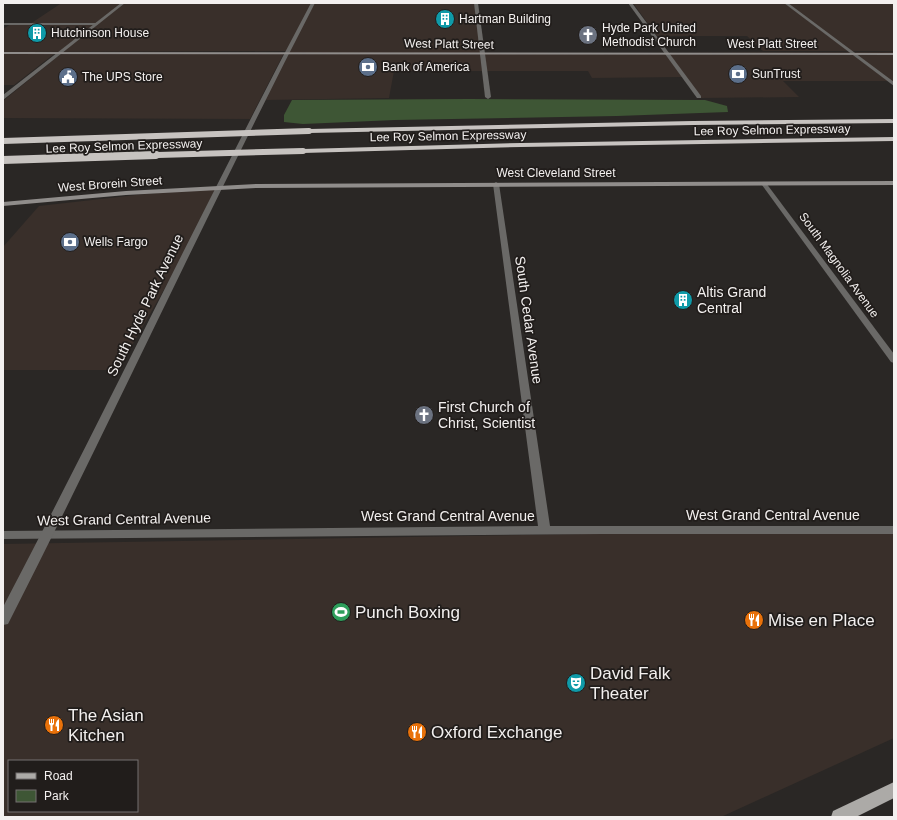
<svg xmlns="http://www.w3.org/2000/svg" width="897" height="820" viewBox="0 0 897 820" font-family="Arial,sans-serif">
<style>
.built{fill:#392f2a;fill-rule:evenodd}
.green{fill:#3e5635}
.lines{fill:none;stroke-linecap:round;stroke-linejoin:round}
.minor{fill:#6a6967;fill-rule:evenodd}
.tertiary{fill:#6a6967;fill-rule:evenodd}
.secondary{fill:#908d8b;fill-rule:evenodd}
.primary{fill:#acaaa7;fill-rule:evenodd}
.motorway{fill:#c7c3c0;fill-rule:evenodd}
.motorway-bridge-far1{stroke:#c7c3c0;stroke-width:6}
.motorway-bridge{stroke:#c7c3c0;stroke-width:8}
.labels{text-anchor:middle;dominant-baseline:central;stroke-width:3.5;stroke-linejoin:round;paint-order:stroke}
.far-poi-label{font-size:12px;fill:#f3f0ef;stroke:#211d1b;text-anchor:start}
.far-street-label{font-size:12px;fill:#f3f0ef;stroke:#211d1b}
.poi-label{font-size:14px;fill:#f3f0ef;stroke:#211d1b;text-anchor:start}
.street-label{font-size:14px;fill:#f3f0ef;stroke:#211d1b}
.near-poi-label{font-size:17px;fill:#f3f0ef;stroke:#211d1b;text-anchor:start}
</style>
<rect width="100%" height="100%" fill="#2a2725"/>
<g class="built">
<polygon points="43,3 475,3 481,53 665,53 683,77 592,78 588,71 394,71 389,98 265,100 290,51 3,52 3,29 11,24 30,24 60,4"/>
<polygon points="633,3 894,3 894,51 763,51 747,36 657,36"/>
<polygon points="894,52 894,81 783,81 799,97 701,98 667,53"/>
<polygon points="62,53 284,53 250,119 3,118 3,101"/>
<polygon points="3,54 54,54 14,85 3,85"/>
<polygon points="222,188 118,370 3,370 3,247 39,206 145,194"/>
<path d="M 821,530 L 894,533 L 894,738 L 721,817 L 3,817 L 3,544 ZM 9,761 L 137,761 L 137,811 L 9,811 Z"/>
</g>
<polygon class="green" points="469,99 705,100 727,106 728,112 617,116 395,120 303,124 284,122 284,115 292,100"/>
<g class="lines">
<g class="minor">
<polygon points="474,3 478,3 491,97 488,99 485,97"/>
<polygon points="628,3 632,3 701,96 701,98 697,98"/>
<polygon points="784,3 788,3 894,82 894,86"/>
<polygon points="3,23 96,23 98,24 96,25 3,25"/>
<polygon points="496,182 499,184 550,526 894,526 894,534 602,534 3,539 3,531 538,526 493,184"/>
<polygon points="762,183 766,183 894,354 894,363 891,362 762,185"/>
</g>
<g class="tertiary">
<polygon points="121,3 125,3 3,100 3,95"/>
<path d="M 311,3 L 315,3 C 209,208 113,418 8,624 L 3,625 L 3,607 C 108,407 205,203 311,3 Z"/>
</g>
<g class="secondary">
<polygon points="3,52 894,53 894,55 3,54"/>
<polygon points="894,181 894,185 256,188 126,195 3,206 3,202 126,191 256,184"/>
</g>
<polygon class="primary" points="894,782 894,798 856,817 831,817 833,811"/>
<g class="motorway">
<polygon points="894,119 894,123 693,125 309,133 306,131 309,129 693,121"/>
<polygon points="894,137 894,141 521,147 303,153 299,151 303,149 521,143"/>
</g>
<g class="motorway-bridge-far1">
<polyline points="3,141 309,131"/>
<polyline points="122,156 303,151"/>
</g>
<polyline class="motorway-bridge" points="3,160 156,155"/>
</g>
<defs>
<g id="building-disc" transform="scale(1)"><circle r="9.5" fill="#0f9aa8" stroke="#211d1b"/><path d="M-4-6H4V6H1V3H-1V6H-4ZM-2.5-4.3h1.7v1.8h-1.7ZM.8-4.3h1.7v1.8H.8ZM-2.5-1h1.7V.8h-1.7ZM.8-1h1.7V.8H.8Z" fill="#fff"/></g>
<g id="church-disc" transform="scale(1)"><circle r="9.5" fill="#6b7280" stroke="#211d1b"/><path d="M-1.2-6h2.4v3.5h3.3v2.4h-3.3V6h-2.4V-.1h-3.3v-2.4h3.3Z" fill="#fff"/></g>
<g id="bank-disc" transform="scale(1)"><circle r="9.5" fill="#5c6f8a" stroke="#211d1b"/><path d="M-6-4H6V4H-6ZM0-2.3a2.3 2.3 0 1 0 0 4.6a2.3 2.3 0 1 0 0-4.6Z" fill="#fff"/></g>
<g id="civic-disc" transform="scale(1)"><circle r="9.5" fill="#5c6f8a" stroke="#211d1b"/><path d="M-.6-6.5H3V-4.5H.6V-3L4-1V1h2V6H-6V1h2V-1L-.6-3ZM-1.2 2.5V6h2.4V2.5Z" fill="#fff"/></g>
<g id="stadium-disc" transform="scale(1)"><circle r="9.5" fill="#2e9e5b" stroke="#211d1b"/><path d="M0-5a6.5 5 0 1 0 0 10a6.5 5 0 1 0 0-10ZM-3.5-1.8h7v3.6h-7Z" fill="#fff"/></g>
<g id="restaurant-disc" transform="scale(1)"><circle r="9.5" fill="#e8710a" stroke="#211d1b"/><path d="M-5-6h1v4h1v-4h1v4h1v-4h1v5L-1.5 .5V6h-2V.5L-5-1ZM5-6V6H3V1.5H1.5Q1.5-4 5-6Z" fill="#fff"/></g>
<g id="theatre-disc" transform="scale(1)"><circle r="9.5" fill="#0f9aa8" stroke="#211d1b"/><path d="M-5-5.5Q0-4 5-5.5V0Q5 5 0 6Q-5 5-5 0ZM-3.3-2.5H-1v1.5H-3.3ZM1-2.5H3.3v1.5H1ZM-2.8 1Q0 5.5 2.8 1Z" fill="#fff"/></g>
</defs>
<g fill-rule="evenodd">
<use href="#building-disc" x="445" y="19"/>
<use href="#building-disc" x="37" y="33"/>
<use href="#church-disc" x="588" y="35"/>
<use href="#bank-disc" x="368" y="67"/>
<use href="#bank-disc" x="738" y="74"/>
<use href="#civic-disc" x="68" y="77"/>
<use href="#bank-disc" x="70" y="242"/>
<use href="#building-disc" x="683" y="300"/>
<use href="#church-disc" x="424" y="415"/>
<use href="#stadium-disc" x="341" y="612"/>
<use href="#restaurant-disc" x="754" y="620"/>
<use href="#theatre-disc" x="576" y="683"/>
<use href="#restaurant-disc" x="54" y="725"/>
<use href="#restaurant-disc" x="417" y="732"/>
</g>
<g class="labels">
<g class="far-poi-label">
<text x="459" y="19">Hartman Building</text>
<text x="602" y="28">Hyde Park United<tspan x="602" dy="14">Methodist Church</tspan></text>
<text x="51" y="33">Hutchinson House</text>
<text x="382" y="67">Bank of America</text>
<text x="752" y="74">SunTrust</text>
<text x="82" y="77">The UPS Store</text>
<text x="84" y="242">Wells Fargo</text>
</g>
<g class="far-street-label">
<text transform="translate(449 44) rotate(1)">West Platt Street</text>
<text x="772" y="44">West Platt Street</text>
<text transform="translate(772 130) rotate(-1)">Lee Roy Selmon Expressway</text>
<text transform="translate(448 136) rotate(-1)">Lee Roy Selmon Expressway</text>
<text transform="translate(124 146) rotate(-2)">Lee Roy Selmon Expressway</text>
<text x="556" y="173">West Cleveland Street</text>
<text transform="translate(110 184) rotate(-4)">West Brorein Street</text>
<text transform="translate(839 265) rotate(54)">South Magnolia Avenue</text>
</g>
<g class="poi-label">
<text x="697" y="292">Altis Grand<tspan x="697" dy="16">Central</tspan></text>
<text x="438" y="407">First Church of<tspan x="438" dy="16">Christ, Scientist</tspan></text>
</g>
<g class="street-label">
<text transform="translate(145 305) rotate(-64)">South Hyde Park Avenue</text>
<text transform="translate(529 320) rotate(82)">South Cedar Avenue</text>
<text x="773" y="515">West Grand Central Avenue</text>
<text x="448" y="516">West Grand Central Avenue</text>
<text transform="translate(124 519) rotate(-1)">West Grand Central Avenue</text>
</g>
<g class="near-poi-label">
<text x="355" y="612">Punch Boxing</text>
<text x="768" y="620">Mise en Place</text>
<text x="590" y="673">David Falk<tspan x="590" dy="20">Theater</tspan></text>
<text x="68" y="715">The Asian<tspan x="68" dy="20">Kitchen</tspan></text>
<text x="431" y="732">Oxford Exchange</text>
</g>
</g>
<rect width="897" height="820" fill="none" stroke="#f3f0ef" stroke-width="8"/>
<rect x="8" y="760" width="130" height="52" fill="#211d1b" stroke="#757170"/>
<rect x="16" y="773" width="20" height="6" fill="#acaaa7" stroke="#757170"/>
<text x="44" y="780" font-size="12" fill="#f3f0ef">Road</text>
<rect x="16" y="790" width="20" height="12" fill="#3e5635" stroke="#757170"/>
<text x="44" y="800" font-size="12" fill="#f3f0ef">Park</text>
</svg>
